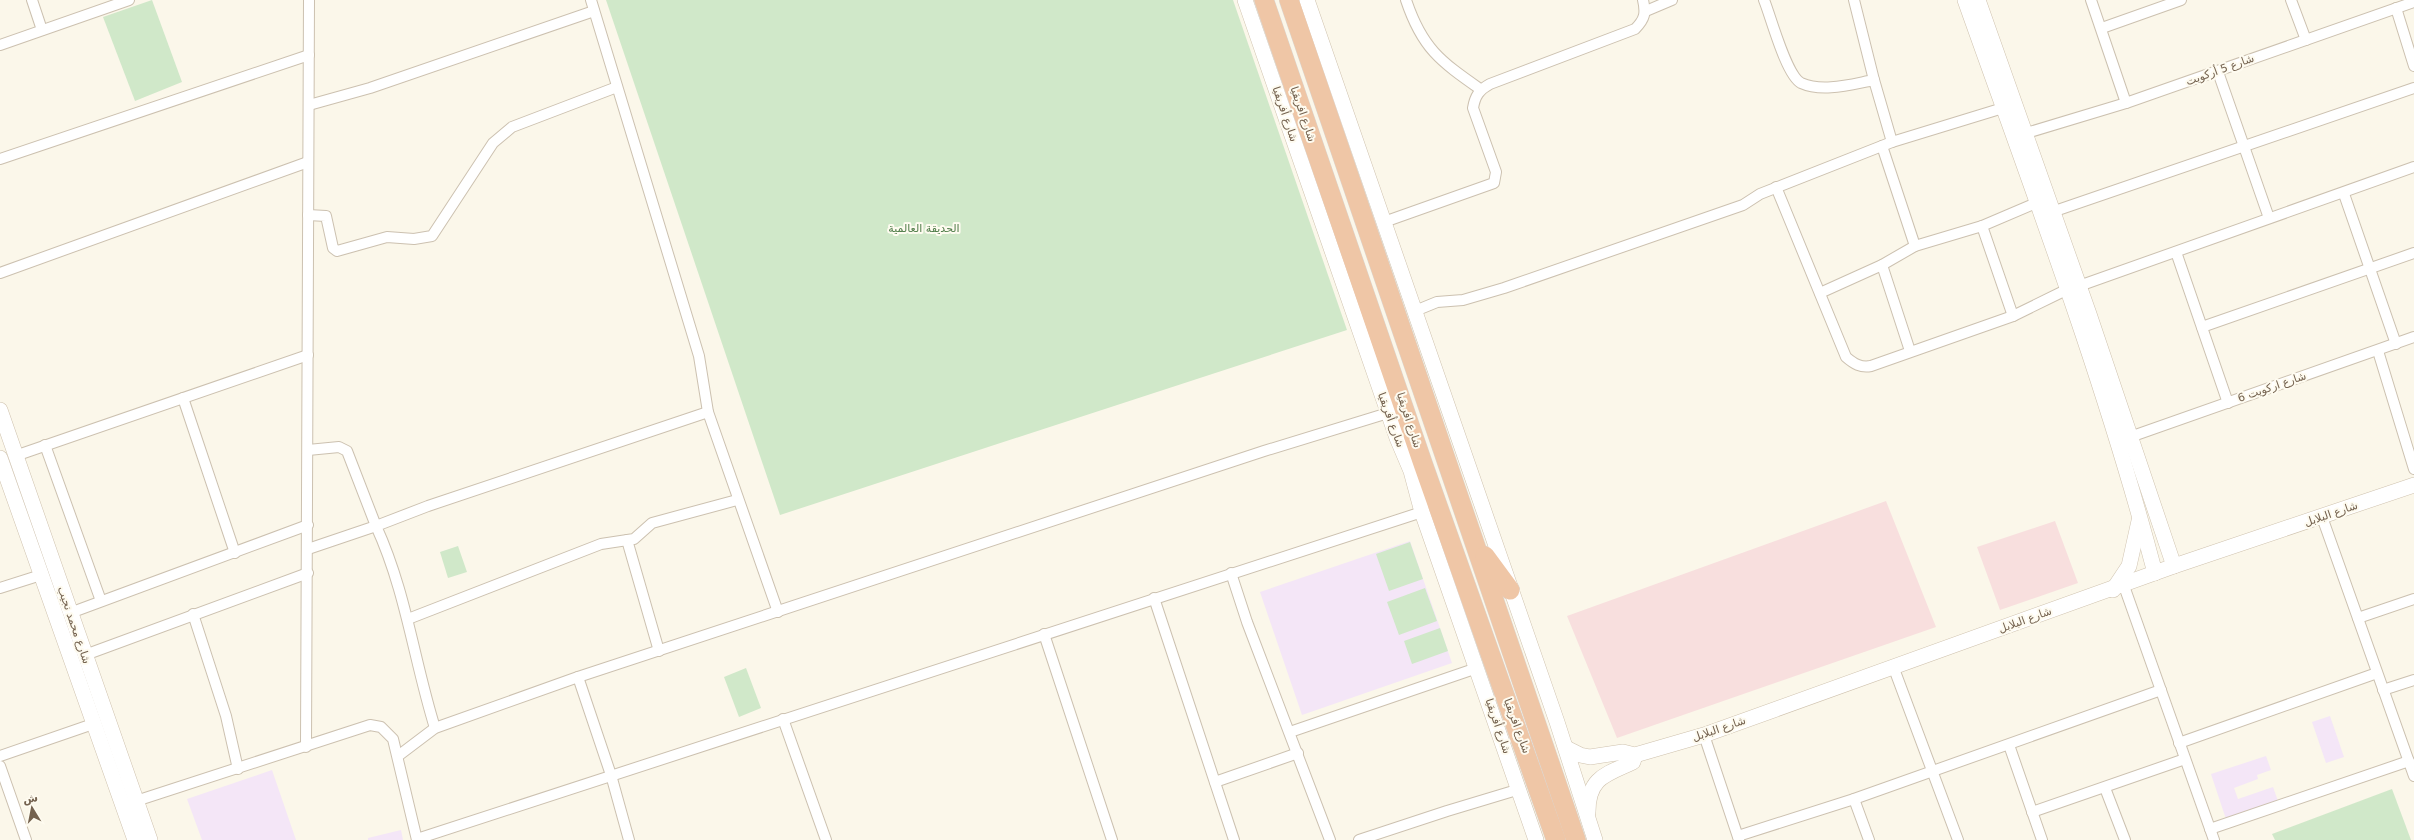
<svg xmlns="http://www.w3.org/2000/svg" width="2414" height="840" viewBox="0 0 2414 840" font-family="'DejaVu Sans',Vazirmatn,sans-serif">
<style>
.education{fill:#f4e6f7}
.medical{fill:#f8dfde}
.green{fill:#d0e8c9}
.lines{fill:none;stroke-linecap:round;stroke-linejoin:round}
.street-casing{stroke:#ccc1b0;stroke-width:12}
.secondary-casing{stroke:#cfc2ae;stroke-width:16}
.highway-casing{stroke:#dbd6d1;stroke-width:20}
.street{stroke:#fff;stroke-width:10}
.secondary{stroke:#fff;stroke-width:15}
.highway{stroke:#efc6a6;stroke-width:19}
.labels{text-anchor:middle;dominant-baseline:central;stroke-width:4;stroke-linejoin:round;paint-order:stroke}
.street-label{font-size:11px;fill:#74624f;stroke:#fefbf0}
.park-label{font-size:11px;fill:#527e4b;stroke:#fefbf0}
</style>
<rect width="100%" height="100%" fill="#fbf7ea"/>
<g class="education">
<polygon points="1410,541 1452,663 1302,715 1260,592"/>
<polygon points="2330,716 2344,757 2326,763 2312,722"/>
<polygon points="2266,756 2271,770 2257,775 2258,779 2234,788 2238,799 2273,787 2278,801 2226,819 2211,774"/>
<polygon points="272,770 296,840 202,840 187,799"/>
<polygon points="401,830 403,840 368,840 368,838"/>
</g>
<g class="medical">
<polygon points="1886,501 1936,627 1617,738 1567,616"/>
<polygon points="2055,521 2078,583 2000,610 1977,547"/>
</g>
<g class="green">
<polygon points="152,0 182,82 135,101 103,17"/>
<polygon points="606,0 1233,0 1347,330 780,515"/>
<polygon points="1410,542 1423,579 1389,591 1376,554"/>
<polygon points="458,546 467,572 448,578 440,552"/>
<polygon points="1425,588 1437,621 1399,635 1387,602"/>
<polygon points="1440,628 1448,651 1412,664 1404,641"/>
<polygon points="746,668 761,708 739,717 724,677"/>
<polygon points="2392,789 2411,840 2275,840 2272,834"/>
</g>
<g class="lines">
<g class="street-casing">
<g id="street">
<polyline points="32,0 42,30"/>
<polyline points="591,0 699,356 708,412 778,612"/>
<path d="M 1406,0 C 1422,48 1440,61 1480,89"/>
<path d="M 1764,0 C 1771,17 1786,75 1801,83 C 1823,93 1852,84 1874,80 L 1892,142"/>
<polyline points="1854,0 1874,80"/>
<polyline points="2091,0 2126,103"/>
<polyline points="2291,0 2306,40"/>
<polyline points="2396,8 2414,66"/>
<polyline points="1646,11 1672,0"/>
<polyline points="2102,28 2181,0"/>
<polyline points="0,45 129,0"/>
<polyline points="2218,72 2269,218"/>
<polyline points="309,105 370,88 594,11"/>
<polyline points="2020,135 2126,103 2414,2"/>
<polyline points="1882,146 1915,246"/>
<polyline points="0,159 309,55"/>
<path d="M 1776,187 L 1846,357 C 1854,364 1861,368 1871,366 L 2013,316 L 2066,290"/>
<polyline points="2344,194 2396,344"/>
<polyline points="2052,212 2414,88"/>
<polyline points="308,215 326,216 333,248 337,251 387,237 414,239 432,236 493,143 512,127 617,87"/>
<path d="M 1384,222 L 1494,183 L 1496,172 L 1473,108 C 1475,96 1479,90 1490,84 L 1635,29 C 1645,19 1646,13 1643,0"/>
<polyline points="1982,226 2013,316"/>
<polyline points="2176,252 2228,403"/>
<polyline points="1882,265 1910,351"/>
<polyline points="0,273 308,162"/>
<polyline points="2079,286 2414,167"/>
<polyline points="1820,293 1882,265 1915,246 1982,226 2036,203"/>
<polyline points="1415,311 1437,302 1463,300 1504,288 1743,205 1760,194 1892,142 2003,108"/>
<polyline points="2202,327 2414,253"/>
<polyline points="2378,351 2414,469"/>
<polyline points="183,398 235,553"/>
<polyline points="2130,437 2414,337"/>
<polyline points="45,445 101,601"/>
<polyline points="15,456 308,355"/>
<polyline points="2322,517 2414,776"/>
<polyline points="627,540 659,651"/>
<polyline points="308,549 376,526 347,451 339,447 308,450"/>
<polyline points="1231,573 1247,622 1330,840"/>
<polyline points="2124,586 2214,840"/>
<polyline points="0,588 41,575"/>
<polyline points="1154,598 1234,840"/>
<polyline points="70,613 308,525"/>
<polyline points="193,614 226,716 238,769"/>
<polyline points="2358,618 2414,599"/>
<polyline points="408,619 601,544 634,539 652,523 737,500"/>
<polyline points="1044,634 1112,840"/>
<polyline points="85,655 308,573"/>
<polyline points="1893,666 1958,840"/>
<polyline points="578,677 611,775 629,840"/>
<polyline points="2383,690 2414,680"/>
<polyline points="783,719 826,840"/>
<path d="M 435,728 C 414,661 406,591 376,526 L 428,506 L 708,412"/>
<polyline points="1290,732 1477,668"/>
<polyline points="1704,735 1739,840"/>
<polyline points="2179,743 2377,673"/>
<polyline points="2009,745 2042,840"/>
<polyline points="306,747 309,0"/>
<polyline points="0,756 93,724"/>
<polyline points="398,756 435,728 578,677 1264,451 1388,413"/>
<polyline points="0,766 26,840"/>
<polyline points="1215,782 1298,753"/>
<polyline points="2105,788 2125,840"/>
<polyline points="1854,799 1869,840"/>
<polyline points="136,801 370,725 381,727 393,739 417,840"/>
<polyline points="2032,812 2185,759"/>
<polyline points="2210,829 2409,761"/>
<polyline points="1738,836 1854,799 2161,690"/>
<polyline points="417,839 1422,512"/>
<polyline points="1359,840 1447,811 1520,789"/>
</g>
</g>
<g class="secondary-casing">
<g id="secondary">
<polyline points="1245,0 1397,438 1411,471 1422,512 1536,840"/>
<polyline points="1307,0 1557,722 1595,840"/>
<path d="M 1965,0 C 2032,189 2104,379 2155,573"/>
<polyline points="1978,0 2089,314 2174,566"/>
<polyline points="0,410 150,840"/>
<polyline points="0,458 135,840"/>
<polyline points="2113,590 2129,566 2139,521"/>
<polyline points="1566,748 1580,755 1590,757 1623,752 1635,755 1704,735 2174,566 2414,485"/>
<path d="M 1588,812 C 1588,777 1607,774 1633,762 L 1635,755"/>
</g>
</g>
<g class="highway-casing">
<g id="highway">
<polyline points="1264,0 1423,464 1556,840"/>
<polyline points="1289,0 1576,840"/>
<polyline points="1485,556 1510,590"/>
</g>
</g>
<use href="#street" class="street"/>
<use href="#secondary" class="secondary"/>
<use href="#highway" class="highway"/>
</g>
<g class="labels">
<g class="street-label">
<text transform="translate(2220 70) rotate(-20)">شارع 5 أركويت</text>
<text transform="translate(1285 114) rotate(71)">شارع أفريقيا</text>
<text transform="translate(1303 114) rotate(71)">شارع افريقيا</text>
<text transform="translate(2272 387) rotate(-19)">شارع اركويت 6</text>
<text transform="translate(1391 420) rotate(70)">شارع أفريقيا</text>
<text transform="translate(1409 420) rotate(72)">شارع افريقيا</text>
<text transform="translate(2331 514) rotate(-19)">شارع البلابل</text>
<text transform="translate(2025 620) rotate(-20)">شارع البلابل</text>
<text transform="translate(74 625) rotate(71)">شارع محمد نجيب</text>
<text transform="translate(1498 726) rotate(71)">شارع أفريقيا</text>
<text transform="translate(1517 726) rotate(70)">شارع افريقيا</text>
<text transform="translate(1719 729) rotate(-19)">شارع البلابل</text>
</g>
<g class="park-label">
<text x="924" y="228">الحديقة العالمية</text>
</g>
</g>
<g transform="translate(32 808) rotate(350)" stroke="#fefbf0" stroke-width="3" paint-order="stroke">
<path d="M0-3L7 15L0 10L-7 15Z" fill="#74624f"/>
<text y="-6" font-size="11" font-weight="bold" text-anchor="middle" fill="#74624f">ش</text>
</g>
</svg>
